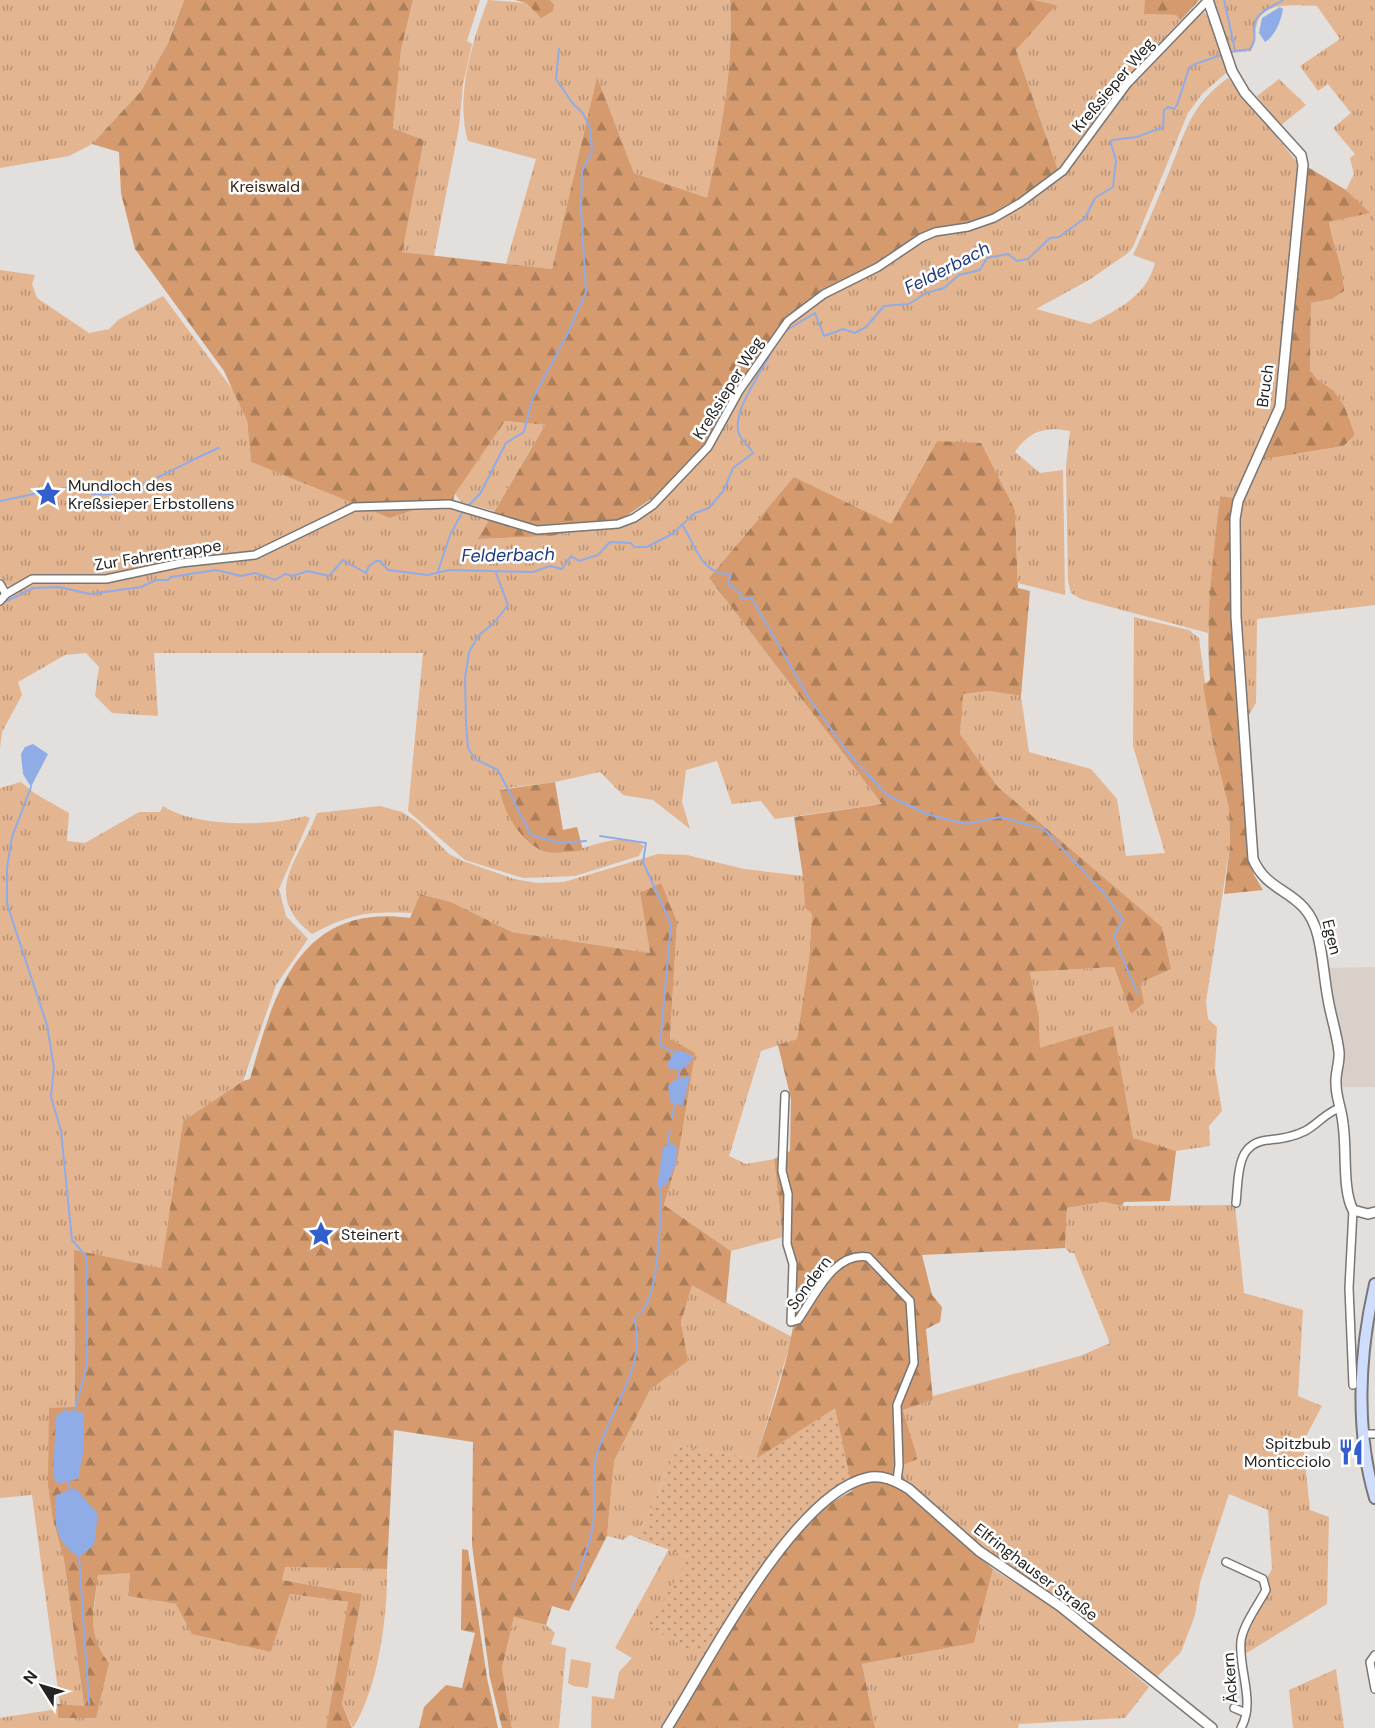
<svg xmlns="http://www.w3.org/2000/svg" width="1375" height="1728" viewBox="0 0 1375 1728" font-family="'DM Sans',sans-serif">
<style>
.built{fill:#d9d0c9}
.grass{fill:url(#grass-tufts)}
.forest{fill:url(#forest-firs)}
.park{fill:url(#park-dots)}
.pitch{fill:#e3b591}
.water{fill:#90ace7}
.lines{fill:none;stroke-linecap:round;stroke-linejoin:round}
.stream{stroke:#90ace7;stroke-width:2}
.minor-casing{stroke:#797674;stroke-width:10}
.tertiary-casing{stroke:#797674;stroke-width:12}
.secondary-casing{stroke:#797674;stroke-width:14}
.minor{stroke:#fff;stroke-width:7}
.tertiary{stroke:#fff;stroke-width:9}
.secondary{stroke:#cedcfd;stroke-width:10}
.labels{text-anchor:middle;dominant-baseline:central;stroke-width:5;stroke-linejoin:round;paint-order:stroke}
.street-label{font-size:16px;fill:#252423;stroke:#fff}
.park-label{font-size:16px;fill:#3c2410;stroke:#fff}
.poi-label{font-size:16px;fill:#252423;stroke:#fff;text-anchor:start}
.water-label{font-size:18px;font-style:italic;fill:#1f3a7f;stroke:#fff}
</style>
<defs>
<pattern id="grass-tufts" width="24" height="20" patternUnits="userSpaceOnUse" patternTransform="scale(1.5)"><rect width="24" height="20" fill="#e3b591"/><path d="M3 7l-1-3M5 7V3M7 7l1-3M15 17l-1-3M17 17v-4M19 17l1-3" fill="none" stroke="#b89376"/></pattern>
<pattern id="forest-firs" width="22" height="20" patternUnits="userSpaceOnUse" patternTransform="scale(1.5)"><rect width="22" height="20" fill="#d59b6e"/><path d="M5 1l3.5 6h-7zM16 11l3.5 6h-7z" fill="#ad7e5a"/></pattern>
<pattern id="park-dots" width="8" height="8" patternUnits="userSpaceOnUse" patternTransform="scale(1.5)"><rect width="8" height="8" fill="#e3b591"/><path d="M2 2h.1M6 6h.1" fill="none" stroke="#b89376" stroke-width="1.8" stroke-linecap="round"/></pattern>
</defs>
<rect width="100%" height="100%" fill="#e2dfdc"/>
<polygon class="built" points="1375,967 1375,1087 1340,1087 1343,1045 1326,968"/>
<g class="grass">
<polygon points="0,0 184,0 169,41 141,91 92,144 69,156 0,168"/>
<polygon points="413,0 480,0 467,41 472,44 463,85 459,127 434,256 401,252 424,140 393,128 401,50"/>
<path d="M 488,0 L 526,3 L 538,15 L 554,4 L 550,0 L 730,0 C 734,67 721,133 707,199 L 634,173 L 597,78 L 552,269 L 506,264 L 536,159 L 468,141 C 455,99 472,41 488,0 Z"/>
<polygon points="1035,0 1145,0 1145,14 1176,15 1181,20 1124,82 1058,170 1016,50 1055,5"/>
<path d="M 1213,0 L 1375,0 L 1375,605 L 1257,619 L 1256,703 L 1248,716 L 1238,591 L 1239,506 L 1259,460 L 1345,446 L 1355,435 L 1344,405 L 1332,389 L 1317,379 L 1310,370 L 1311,303 L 1332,299 L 1344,290 C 1344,267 1333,245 1329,222 L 1369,213 L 1346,190 L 1354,174 L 1350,158 L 1355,154 L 1333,128 L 1351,113 L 1328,84 L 1318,91 L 1300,66 L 1340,39 L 1317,6 C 1297,6 1264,0 1257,23 C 1254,33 1257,41 1251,51 L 1231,53 Z"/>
<path d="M 1202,10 L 1209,18 L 1227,72 L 1202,94 L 1188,113 L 1133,247 L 1128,253 L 1089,280 L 1036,309 L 1090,324 C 1118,309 1146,297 1155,263 L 1133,255 C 1146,227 1158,199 1170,170 C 1187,129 1189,107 1228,78 L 1297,162 L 1297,187 L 1275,412 L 1235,498 L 1220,496 L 1208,633 L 1081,599 L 1071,593 L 1068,581 L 1066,466 L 1070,431 C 1045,426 1029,431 1015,452 L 1040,473 L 1063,470 L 1065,595 L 1018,583 L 1015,510 L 937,441 L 891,524 L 709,578 L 882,804 L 775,819 L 761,801 L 732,804 L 717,761 L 686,770 L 682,802 L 690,829 L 653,800 L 623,795 L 600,772 L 555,782 L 501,789 L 562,853 C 586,850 623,829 644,846 L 639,856 L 575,876 L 523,878 L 465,860 L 408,811 L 423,653 L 154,653 L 158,716 L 112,713 L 95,696 L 99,667 L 86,653 L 65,655 L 18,682 L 22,695 L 2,732 L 0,748 L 0,606 L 9,596 L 40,581 L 95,583 L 117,580 L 181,564 L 252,559 L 356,509 L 450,506 L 491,518 L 479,539 L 552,536 L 613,525 L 613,527 L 667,494 L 694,467 L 712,447 L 740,394 L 770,346 L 793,319 L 839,287 L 878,269 L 935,235 L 975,227 L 1014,211 L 1063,172 L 1131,81 Z"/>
<polygon points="1279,79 1306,105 1280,126 1257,96"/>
<polygon points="0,270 35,275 32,284 37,298 89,333 109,329 118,320 163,296 233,390 247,421 251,462 353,503 265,549 118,577 34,577 9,586 3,583 0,577"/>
<polygon points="505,421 545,425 494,511 461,502 455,494"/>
<polygon points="1134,617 1189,630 1199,638 1214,748 1229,809 1230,845 1206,1002 1208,1019 1217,1027 1215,1068 1222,1111 1209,1126 1210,1146 1176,1151 1133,1139 1040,1048 1039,1017 1030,972 1114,967 1131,1014 1140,983 1170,969 1162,927 998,787 960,734 962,694 990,691 1021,696 1029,752 1091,769 1117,799 1126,856 1165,853 1133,746"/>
<path d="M 21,782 L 34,793 L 69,813 L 67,841 L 85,843 L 139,812 L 160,812 L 163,806 C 194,827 269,827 305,816 L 310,818 L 279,889 L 286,916 L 308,939 L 276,985 L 243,1081 L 183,1121 L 161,1268 L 74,1251 L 75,1408 L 49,1408 L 53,1520 L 64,1560 L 84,1707 L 60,1705 L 32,1495 L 0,1498 L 0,788 Z"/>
<path d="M 380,806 L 402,812 L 417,822 L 449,854 L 463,861 L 514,879 L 537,883 L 564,882 L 658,854 L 687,855 L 744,869 L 803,876 L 805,908 L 812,914 L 809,959 L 797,1039 L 761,1051 L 729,1156 L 746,1164 L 774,1159 L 783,1237 L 731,1251 L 664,1205 L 677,1162 L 683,1115 L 670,1040 L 677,922 L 640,893 L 650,953 L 512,932 L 451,902 L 420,894 L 412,913 C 369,911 351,913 312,934 C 260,893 299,861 317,813 Z"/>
<polygon points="1103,1202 1122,1206 1235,1205 1244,1293 1303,1310 1298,1396 1322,1406 1303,1442 1310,1510 1329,1517 1327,1604 1243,1655 1245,1638 1267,1592 1266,1580 1272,1569 1268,1510 1229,1494 1200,1583 1195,1615 1181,1652 1156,1678 1055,1596 996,1559 914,1489 898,1480 900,1466 918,1459 903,1410 933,1400 933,1396 1080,1356 1110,1343 1074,1253 1070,1253 1065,1248 1067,1208"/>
<polygon points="692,1284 792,1337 756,1459 678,1446 645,1524 634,1537 630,1535 623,1540 607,1536 614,1461 650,1390 688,1361 681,1322"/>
<polygon points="669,1549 689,1557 705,1658 663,1728 591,1728 592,1696 614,1699 619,1672 632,1658 615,1648"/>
<path d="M 284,1567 L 387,1569 C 388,1615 378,1689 353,1728 L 342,1704 L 362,1594 L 282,1580 Z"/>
<polygon points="993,1569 1061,1612 1149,1687 1125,1718 1019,1724 1018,1728 875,1728 862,1664 974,1643"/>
<polygon points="130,1573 128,1596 176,1604 271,1652 290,1594 348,1602 326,1728 0,1728 0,1718 57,1709 58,1718 96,1718 97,1647 92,1625 98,1574"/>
<polygon points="514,1617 546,1625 555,1633 551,1644 566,1648 559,1728 512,1728 502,1668"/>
<polygon points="1336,1669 1344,1728 1293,1728 1289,1690"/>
</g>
<g class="forest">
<path d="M 184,0 L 413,0 L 401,50 L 393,128 L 424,140 L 402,252 L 552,269 L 597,77 L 634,173 L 707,198 C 721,133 734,67 730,0 L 1035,0 L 1056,5 L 1016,50 L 1058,170 L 1020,201 L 992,217 L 962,227 L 930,231 L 791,316 L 767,345 L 707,447 L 673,484 L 613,525 L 552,536 L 478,539 L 545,425 L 505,421 L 455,494 L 453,501 L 418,508 L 390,518 L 251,462 L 247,421 L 224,371 L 135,249 L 121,193 L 119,152 L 92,144 L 141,91 L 169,41 Z"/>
<polygon points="515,0 550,0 554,4 553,11 541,18 526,3"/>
<polygon points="1145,0 1199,0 1181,20 1176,15 1144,14"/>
<path d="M 1306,166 L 1346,190 L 1370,213 L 1329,222 C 1333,245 1344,268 1344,291 L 1332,299 L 1311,303 L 1310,370 L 1317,379 L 1333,390 L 1344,405 L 1355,435 L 1344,446 L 1259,460 L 1281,413 L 1298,266 Z"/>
<path d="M 937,441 L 981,443 L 1015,510 L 1018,588 L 1030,591 L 1021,696 L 990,691 L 963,694 L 960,734 L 998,787 L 1162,927 L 1171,969 L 1140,983 L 1144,1003 L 1131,1014 L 1114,967 L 1030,972 L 1039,1017 L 1040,1048 L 1113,1026 L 1133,1138 L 1176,1151 L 1170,1201 L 1124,1202 L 1122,1206 L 1103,1202 L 1067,1208 L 1065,1248 L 922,1255 L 932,1295 L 942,1307 L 940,1322 L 926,1329 L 933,1400 L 903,1410 L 918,1459 L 898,1467 L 896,1484 L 993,1569 L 974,1643 L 862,1664 L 875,1728 L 670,1728 L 733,1622 L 798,1531 L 834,1501 L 852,1491 L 835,1409 L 756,1459 C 772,1405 820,1285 783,1237 L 774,1159 L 790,1151 L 791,1099 L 778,1045 L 797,1039 L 809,959 L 812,914 L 805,908 L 803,877 L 794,817 L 882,804 L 709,578 L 794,477 L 891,524 Z"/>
<path d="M 1220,496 L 1235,498 L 1229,519 L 1232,629 L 1247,838 L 1254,875 L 1263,890 L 1224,894 L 1230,845 L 1229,809 L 1214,748 L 1203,685 L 1210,680 C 1205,618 1213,557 1220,496 Z"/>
<path d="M 555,782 L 563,830 L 577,827 L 583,850 C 570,852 549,856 537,848 C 518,836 503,811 500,790 Z"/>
<path d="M 661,883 L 677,922 L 670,1039 L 695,1053 L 677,1162 L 664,1205 L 731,1251 L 726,1304 L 692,1285 L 681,1322 L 688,1361 L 650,1390 L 614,1461 L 607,1536 L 569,1611 L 552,1606 L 546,1625 L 514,1617 L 502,1668 L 512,1728 L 502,1728 L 490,1678 L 472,1545 L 473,1442 L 394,1430 L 387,1569 L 285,1567 L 282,1580 L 362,1594 L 342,1704 L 352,1728 L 326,1728 L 348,1602 L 290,1594 L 271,1652 L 192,1634 L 176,1604 L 128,1596 L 130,1573 L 98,1575 C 94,1611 85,1632 109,1663 L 96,1718 L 58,1718 L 57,1704 L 84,1706 L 64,1560 L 53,1520 L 48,1485 L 49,1408 L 75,1407 L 74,1250 L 161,1268 L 183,1121 L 243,1081 L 250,1079 C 274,992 300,903 410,918 L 420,894 L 451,902 L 512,932 L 650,953 L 640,893 Z"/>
<polygon points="462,1549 468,1550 487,1678 498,1728 419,1728 424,1707 446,1685 462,1688 475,1633 461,1630"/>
</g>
<path class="park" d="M 835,1408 L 851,1482 C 836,1491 821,1498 808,1510 C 769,1545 731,1612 705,1658 L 648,1626 L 689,1557 L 634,1537 L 645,1524 L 678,1446 L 756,1459 Z"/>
<polygon class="pitch" points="571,1659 591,1663 588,1688 573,1686 568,1683"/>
<g class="water">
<path d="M 1280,7 L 1283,9 C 1281,21 1275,36 1265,42 L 1259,33 L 1262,18 Z"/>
<polygon points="33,744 48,754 31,787 23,774 21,754 25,747"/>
<path d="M 680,1050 L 693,1056 C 689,1068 683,1070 671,1070 L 667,1066 L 672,1055 Z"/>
<polygon points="690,1075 683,1106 670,1102 668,1086 673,1081"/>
<polygon points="672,1143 677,1148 676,1164 666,1186 657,1187 663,1147"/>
<polygon points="65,1410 84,1413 83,1454 78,1479 57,1484 53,1474 56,1416"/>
<path d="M 75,1488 L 98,1514 L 94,1545 L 79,1557 C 54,1542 54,1522 56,1495 Z"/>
</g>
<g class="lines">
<g class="stream">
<polyline points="1224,0 1235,50"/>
<path d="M 1229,52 L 1250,49 C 1255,42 1255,39 1254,31 C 1252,13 1272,7 1283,0"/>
<polyline points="785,331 815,313 824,336 843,329 855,333 866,327 884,306 909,304 926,293 944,288 959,275 980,270 987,258 1008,254 1017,261 1028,259 1050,238 1059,237 1085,218 1095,198 1113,187 1116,160 1111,144 1112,140 1137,137 1163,127 1164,110 1168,107 1174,109 1177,105 1189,68 1195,64 1224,54"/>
<path d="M 0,501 L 78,485 C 83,488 89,493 94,494 C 129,500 186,460 219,448"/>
<polyline points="467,507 480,494 506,443 524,432 532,400 568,333 586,292 581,209 582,171 592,151 590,128 583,113 573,104 556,79 559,49"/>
<path d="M 683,526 C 697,548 701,575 731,574 L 728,584 L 740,593 L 742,599 L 752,599 L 809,698 L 849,754 L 887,795 L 927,814 L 966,824 L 1000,817 L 1044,829 L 1103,892 L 1123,919 L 1114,936 L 1137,993"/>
<polyline points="438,571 450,535 463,511"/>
<polyline points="496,573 508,605 494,623 479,635 469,652 465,678 466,724 468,748 475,759 498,770 531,835 560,843 586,841"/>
<path d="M 7,601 L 33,588 L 59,587 L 90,594 L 141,587 L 156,580 L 168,580 L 171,577 L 216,570 L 241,576 L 255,573 L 275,580 L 285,574 L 293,576 L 307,571 L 329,576 L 343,560 L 366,573 L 369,566 L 376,561 L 380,561 L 388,570 L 428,575 L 449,570 L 533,572 L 550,566 L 562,569 L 571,556 L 579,561 L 598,555 L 610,542 L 631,543 L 634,547 L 647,547 L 672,534 L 695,513 L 709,508 L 724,490 L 733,468 L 753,453 C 749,445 742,442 739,434 C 730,410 768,365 776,342"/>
<polyline points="31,787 12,837 7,868 7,904 47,1025 54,1068 51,1097 61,1131 72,1240 86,1256 87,1366 74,1412"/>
<polyline points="600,836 646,843 643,862 671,924 660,1045 676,1053"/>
<polyline points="678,1080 680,1067"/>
<polyline points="672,1118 675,1103"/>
<polyline points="667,1148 670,1130"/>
<polyline points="68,1481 68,1490"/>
<polyline points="79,1557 89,1704"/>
<path d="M 572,1591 C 579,1570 590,1547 593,1525 C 596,1503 591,1479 596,1457 C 607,1415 649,1363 634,1319 C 638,1315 644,1310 646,1305 C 659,1281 661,1214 661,1186"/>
</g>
<g class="minor-casing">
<g id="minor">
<polyline points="0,584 6,594"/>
<polyline points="0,601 6,594 32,579 106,579 181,563 255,555 354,507 450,504 537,530 618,524 634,518 653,505 708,447 739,391 788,321 824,294 878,267 921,238 935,232 968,227 994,218 1020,203 1063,171 1127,84 1208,0"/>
<path d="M 785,1095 L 782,1171 L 788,1194 L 787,1244 L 793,1264 L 791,1322 L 798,1320 C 815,1296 834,1251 868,1257 L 910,1301 L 914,1363 L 897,1405 L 899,1465 L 897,1481"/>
<path d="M 1236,1203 C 1239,1177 1235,1143 1268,1140 C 1281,1139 1293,1137 1305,1131 C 1317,1125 1326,1112 1340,1108"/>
<polyline points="1353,1385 1349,1288 1353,1210"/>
<polyline points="1363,1434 1375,1434"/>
<path d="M 1226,1562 L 1263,1579 L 1266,1590 C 1258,1605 1243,1625 1241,1641 C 1238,1669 1256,1702 1241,1728"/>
<polyline points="1375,1655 1370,1662 1375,1689"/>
<polyline points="1234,1708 1246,1713"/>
</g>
</g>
<g class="tertiary-casing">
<g id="tertiary">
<path d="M 1208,0 L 1232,71 L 1245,93 L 1301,155 L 1303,165 L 1280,407 L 1238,501 L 1235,519 L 1236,617 L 1253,859 C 1269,897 1306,888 1318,936 C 1323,956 1324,978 1328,999 C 1331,1017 1337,1034 1339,1052 C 1340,1063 1335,1073 1336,1084 C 1336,1098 1342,1110 1343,1124 C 1347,1148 1342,1190 1353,1210 L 1368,1214 L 1375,1212"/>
<path d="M 667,1728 C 707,1665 792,1496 866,1478 C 882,1474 896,1481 909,1489 L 979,1551 L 1060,1606 L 1212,1728"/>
</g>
</g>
<g class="secondary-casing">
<path id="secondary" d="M 1375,1284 C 1359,1353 1355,1430 1375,1498"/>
</g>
<use href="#minor" class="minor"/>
<use href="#tertiary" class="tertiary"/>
<use href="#secondary" class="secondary"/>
</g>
<defs>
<g id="sight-bare" transform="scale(2.07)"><path d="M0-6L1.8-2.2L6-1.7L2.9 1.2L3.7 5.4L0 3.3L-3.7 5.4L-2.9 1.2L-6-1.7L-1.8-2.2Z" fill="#335ece" stroke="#fff" stroke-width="2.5" paint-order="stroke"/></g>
<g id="restaurant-bare" transform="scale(2.07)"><path d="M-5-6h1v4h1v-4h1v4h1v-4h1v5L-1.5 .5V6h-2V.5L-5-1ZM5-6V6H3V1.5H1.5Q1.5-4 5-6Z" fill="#335ece" stroke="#fff" stroke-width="2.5" paint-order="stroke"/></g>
</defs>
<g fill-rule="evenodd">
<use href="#sight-bare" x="48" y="494"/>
<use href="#sight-bare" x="321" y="1234"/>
<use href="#restaurant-bare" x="1351" y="1452"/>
</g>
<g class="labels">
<g class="street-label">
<text transform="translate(1113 85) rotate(-50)">Kreßsieper Weg</text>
<text transform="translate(1265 386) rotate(-82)">Bruch</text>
<text transform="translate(728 388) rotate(-58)">Kreßsieper Weg</text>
<text transform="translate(158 555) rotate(-9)">Zur Fahrentrappe</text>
<text transform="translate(1332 937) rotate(76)">Egen</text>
<text transform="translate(809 1283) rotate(-53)">Sondern</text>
<text transform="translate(1036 1572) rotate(37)">Elfringhauser Straße</text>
<text transform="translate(1230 1678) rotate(-94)">Äckern</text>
</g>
<g class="park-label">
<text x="265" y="186">Kreiswald</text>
</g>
<g class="poi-label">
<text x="68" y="485">Mundloch des<tspan x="68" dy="18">Kreßsieper Erbstollens</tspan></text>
<text x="341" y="1234">Steinert</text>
<text x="1331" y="1443" text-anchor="end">Spitzbub<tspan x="1331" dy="18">Monticciolo</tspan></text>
</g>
<g class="water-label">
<text transform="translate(947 268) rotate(-27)">Felderbach</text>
<text transform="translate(508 555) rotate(-1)">Felderbach</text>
</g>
</g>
<g transform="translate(42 1686) rotate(307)" stroke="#ffffff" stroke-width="4.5" paint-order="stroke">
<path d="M0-4.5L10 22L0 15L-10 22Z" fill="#252423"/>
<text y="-9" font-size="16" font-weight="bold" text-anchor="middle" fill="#252423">N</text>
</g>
</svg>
